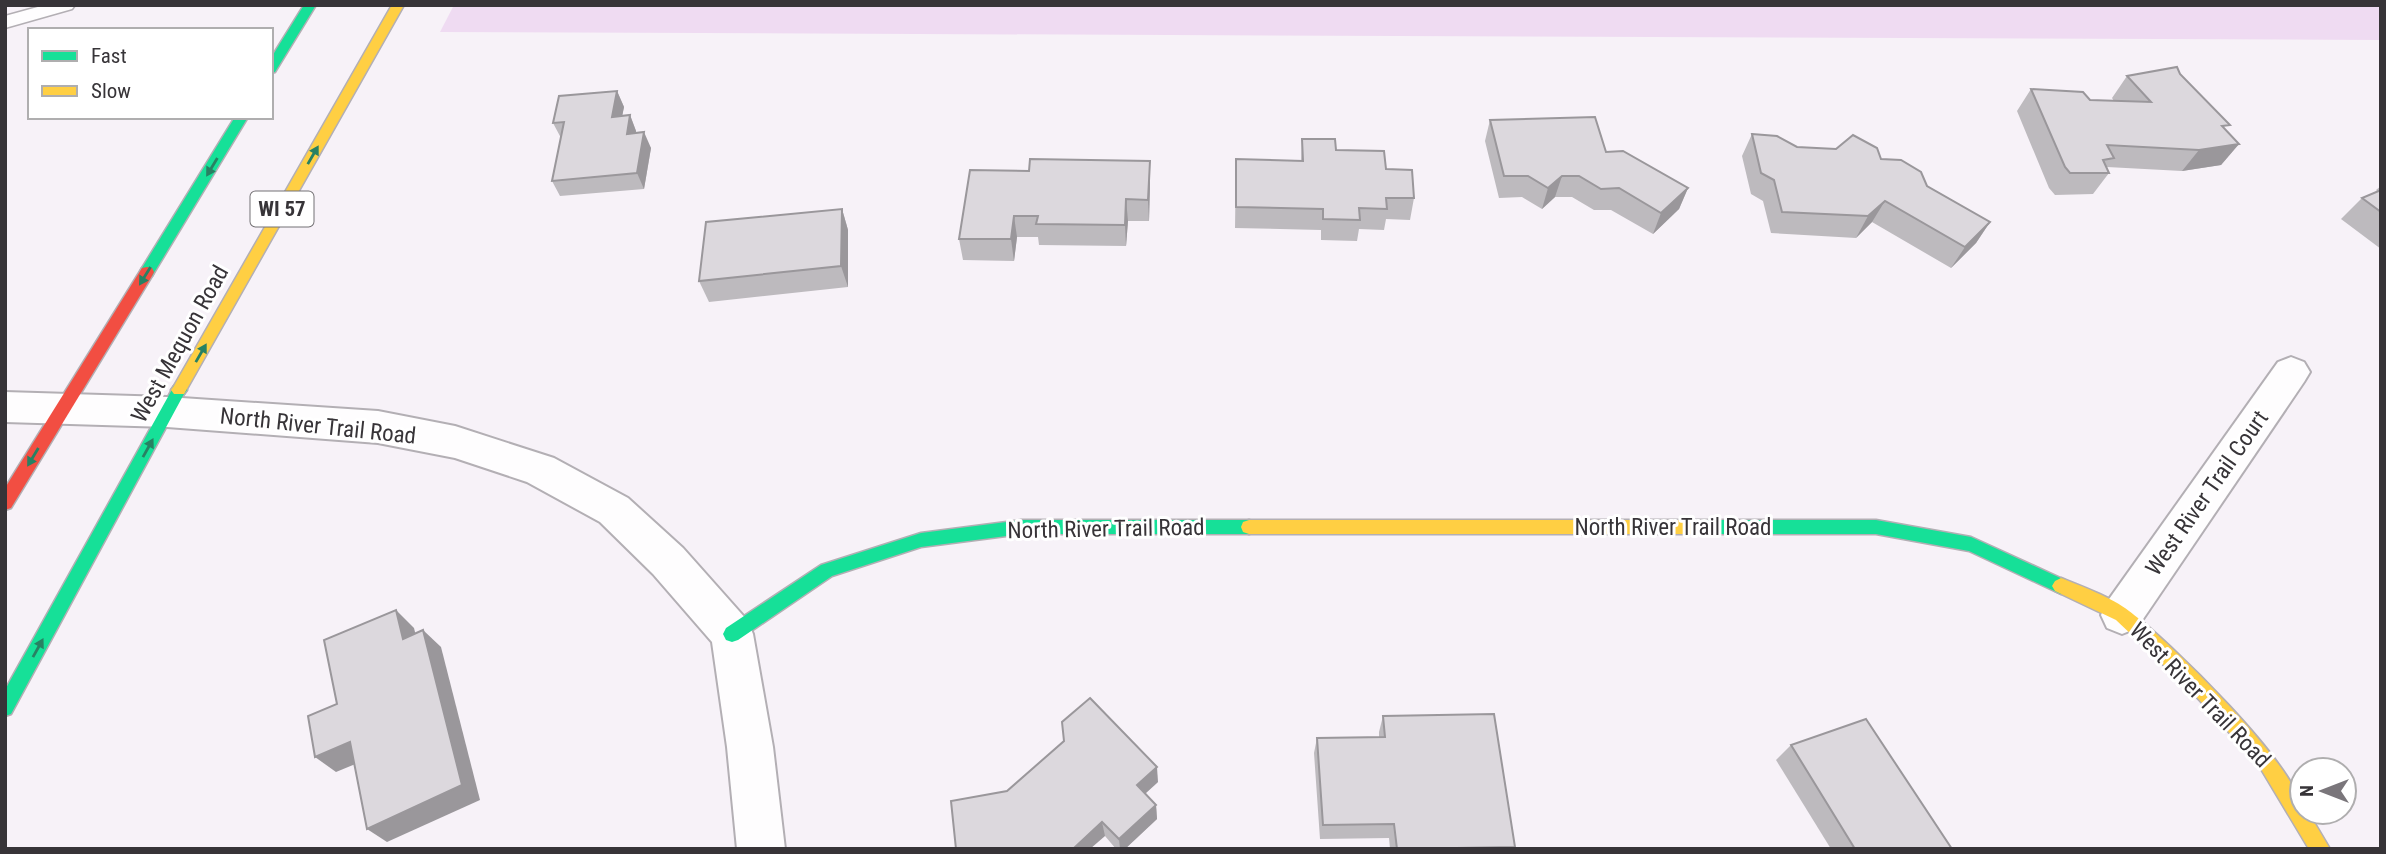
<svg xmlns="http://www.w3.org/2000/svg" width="2386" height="854" viewBox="0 0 2386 854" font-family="'Roboto Condensed',sans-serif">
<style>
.green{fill:#efdbf2}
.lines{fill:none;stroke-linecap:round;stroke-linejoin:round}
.lane-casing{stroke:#b3afb4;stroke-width:3}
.street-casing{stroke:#b3afb4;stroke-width:4}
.fast-casing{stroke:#b3afb4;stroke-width:3}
.slow-casing{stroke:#b3afb4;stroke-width:3}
.jam-casing{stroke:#b3afb4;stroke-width:3}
.lane{fill:#fefdfe;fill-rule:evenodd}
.street{fill:#fefdfe;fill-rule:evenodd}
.fast{fill:#16e098;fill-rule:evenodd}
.slow{fill:#ffcf43;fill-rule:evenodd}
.jam{fill:#f24e42;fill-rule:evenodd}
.wall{fill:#bdbabe}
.shaded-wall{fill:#9a979b}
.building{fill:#dcd8dd;stroke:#9a979b;stroke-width:2}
.oneway{fill:#288163}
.labels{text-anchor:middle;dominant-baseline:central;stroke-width:6;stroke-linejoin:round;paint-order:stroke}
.shield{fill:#fff;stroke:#737174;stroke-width:2}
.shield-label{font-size:21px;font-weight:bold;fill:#373438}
.street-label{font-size:23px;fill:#373438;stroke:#fff}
</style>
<rect width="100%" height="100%" fill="#f7f2f8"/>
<polygon class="green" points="454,5 2381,5 2381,40 440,32"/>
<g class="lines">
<g class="lane-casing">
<polygon id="lane" points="45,5 75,5 72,9 5,28 5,16"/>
</g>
<g class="street-casing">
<g id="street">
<polygon points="2291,357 2304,362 2310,372 2304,382 2137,628 2122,634 2107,628 2101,615 2107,602 2278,362"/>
<polygon points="5,392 167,397 378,411 455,426 554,458 628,498 683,548 747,620 753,634 773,747 785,849 737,849 727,747 712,642 653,574 600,522 527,482 455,458 378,443 167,427 5,422"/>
</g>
</g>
<g class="fast-casing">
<g id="fast">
<polygon points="304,5 316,5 275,72 271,73 271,58"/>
<polygon points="235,117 248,117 152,276 142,276 140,272 142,268"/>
<polygon points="179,384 184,386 187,390 184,394 11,714 5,716 5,690 174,386"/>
<polygon points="1021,520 1249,520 1255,522 1257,527 1255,532 1249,534 1021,534 921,547 832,576 738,640 732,642 726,640 723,634 726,628 821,565 921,533"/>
<polygon points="1692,520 1876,520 1971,537 2067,581 2070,586 2067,591 2061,594 1969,551 1876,534 1692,534 1686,532 1684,527 1686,522"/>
</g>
</g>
<g class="slow-casing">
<g id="slow">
<polygon points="392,5 404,5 184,394 174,394 171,390 174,386"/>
<polygon points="1249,520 1692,520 1698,522 1700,527 1698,532 1692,534 1249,534 1243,532 1241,527 1243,522"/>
<path d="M 2061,578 C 2081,586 2113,598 2129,611 C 2166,638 2302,770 2302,812 L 2308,812 L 2330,849 L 2309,849 L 2258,764 L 2192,692 L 2116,620 L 2055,591 L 2052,586 L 2055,581 Z"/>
</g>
</g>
<g class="jam-casing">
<polygon id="jam" points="147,267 152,268 154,272 152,276 11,508 5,510 5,488 142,268"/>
</g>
<use href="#lane" class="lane"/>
<use href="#street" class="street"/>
<use href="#fast" class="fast"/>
<use href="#slow" class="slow"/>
<use href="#jam" class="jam"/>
</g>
<g class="wall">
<polygon points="2180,74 2226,130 2239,144 2221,165 2182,171 2107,167 2109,173 2093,194 2055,195 2049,188 2017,111 2031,89 2090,100 2114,101 2112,98 2127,76"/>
<polygon points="617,91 624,107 622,116 630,115 636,131 636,133 651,148 644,189 560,196 552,181 561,138 553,123"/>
<polygon points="1490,120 1606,152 1688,188 1679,209 1653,234 1611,210 1594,210 1572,197 1555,197 1542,209 1522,197 1499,198 1485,141"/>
<polygon points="1752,134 1797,147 1881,159 1990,222 1976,243 1951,268 1872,222 1856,238 1771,233 1763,201 1751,194 1742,156"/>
<polygon points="1302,139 1336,150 1386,169 1414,198 1410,220 1386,219 1384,230 1359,229 1357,241 1321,240 1321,230 1235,228 1236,159 1301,161"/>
<polygon points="1150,161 1150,182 1149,221 1128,221 1126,246 1039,245 1038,237 1017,237 1014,261 963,260 959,239"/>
<polygon points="2381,186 2381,249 2341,219 2362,198 2377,191 2376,190"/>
<polygon points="842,209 848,230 848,287 709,302 699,281"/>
<polygon points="1383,716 1515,847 1514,849 1390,849 1389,838 1320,839 1314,753 1317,738 1379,737 1379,732"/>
<polygon points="1791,745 1952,849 1831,849 1776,760"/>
<polygon points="1158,782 1145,794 1156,805 1157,819 1125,849 1116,849 1105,836 956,849"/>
</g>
<g class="shaded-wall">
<polygon points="617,91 624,107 619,132 612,117"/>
<polygon points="630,115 636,131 634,149 627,134"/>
<polygon points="644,132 651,148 644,189 637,173"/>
<polygon points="2239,144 2221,165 2182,171 2199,150"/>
<polygon points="1150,161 1150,182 1149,221 1148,200"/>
<polygon points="1562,176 1555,197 1542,209 1548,188"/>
<polygon points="1688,188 1679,209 1653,234 1661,213"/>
<polygon points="1126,199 1128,221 1126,246 1125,225"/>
<polygon points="1885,201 1872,222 1856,238 1868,216"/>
<polygon points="842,209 848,230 848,287 841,266"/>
<polygon points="1014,216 1017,237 1014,261 1011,239"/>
<polygon points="1990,222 1976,243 1951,268 1965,247"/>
<polygon points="396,610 414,628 421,656 403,639"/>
<polygon points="423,630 441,647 480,800 387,842 367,829"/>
<polygon points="350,742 370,758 336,772 315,757"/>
<polygon points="1157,767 1158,782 1138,800 1137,785"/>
<polygon points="1156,805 1157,819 1125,849 1120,849 1119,839"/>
<polygon points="1102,822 1105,836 1090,849 1073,849"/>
</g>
<g class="building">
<polygon points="2177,67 2180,74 2230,125 2222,126 2239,144 2199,150 2107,145 2114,158 2103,160 2109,173 2070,173 2065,167 2031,89 2083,92 2090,100 2151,102 2127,76"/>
<polygon points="617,91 612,117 630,115 627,134 644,132 637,173 552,181 564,122 553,123 559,96"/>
<polygon points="1595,117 1606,152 1623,151 1688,188 1661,213 1619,188 1601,189 1579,176 1562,176 1548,188 1528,176 1504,176 1490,120"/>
<polygon points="1752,134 1777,136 1797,147 1836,149 1853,135 1877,148 1881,159 1901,160 1921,172 1927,186 1990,222 1965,247 1885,201 1868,216 1782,212 1774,180 1761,173"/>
<polygon points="1302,139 1335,139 1336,150 1384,151 1386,169 1412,170 1414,198 1386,198 1387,209 1359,208 1360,220 1323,219 1323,209 1236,207 1236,159 1303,161"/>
<polygon points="1030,159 1150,161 1148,200 1126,199 1125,225 1036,224 1038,216 1014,216 1011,239 959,239 970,170 1029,171"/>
<polygon points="2381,190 2381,212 2362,198"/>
<polygon points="842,209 841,266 699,281 706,222"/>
<polygon points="396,610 403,639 423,630 462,785 367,829 350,742 315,757 308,716 337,704 324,640"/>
<polygon points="1090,698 1157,767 1137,785 1156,805 1119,839 1102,822 1073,849 956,849 951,801 1007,791 1064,741 1062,722"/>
<polygon points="1494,714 1515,847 1397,849 1394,824 1323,825 1317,738 1385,737 1383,716"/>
<polygon points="1866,719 1952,849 1855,849 1791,745"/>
</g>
<defs><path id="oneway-solid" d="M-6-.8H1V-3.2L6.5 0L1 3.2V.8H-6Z" transform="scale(1.75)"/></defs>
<g class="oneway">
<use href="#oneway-solid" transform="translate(313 155) rotate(-60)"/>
<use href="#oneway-solid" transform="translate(212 167) rotate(121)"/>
<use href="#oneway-solid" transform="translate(145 276) rotate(122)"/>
<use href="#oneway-solid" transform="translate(201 353) rotate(-60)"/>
<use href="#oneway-solid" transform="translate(148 448) rotate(-61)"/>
<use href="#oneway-solid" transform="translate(33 457) rotate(121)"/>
<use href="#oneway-solid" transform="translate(38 648) rotate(-61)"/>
</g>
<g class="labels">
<rect class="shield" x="250.5" y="191.5" width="63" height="35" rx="5"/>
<g class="shield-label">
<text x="282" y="209">WI 57</text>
</g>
<g class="street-label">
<text transform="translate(180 344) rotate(-61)">West Mequon Road</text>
<text transform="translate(318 426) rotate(6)">North River Trail Road</text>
<text transform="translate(2207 493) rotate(-55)">West River Trail Court</text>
<text x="1673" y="527">North River Trail Road</text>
<text transform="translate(1106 529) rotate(-1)">North River Trail Road</text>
<text transform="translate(2200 695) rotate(46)">West River Trail Road</text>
</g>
</g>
<rect width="2386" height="854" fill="none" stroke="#373438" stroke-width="14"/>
<rect x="28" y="28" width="245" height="91" fill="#ffffff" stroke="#afaeaf" stroke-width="2"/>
<rect x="42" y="51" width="35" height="10" fill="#16e098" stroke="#afaeaf" stroke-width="2"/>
<text x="91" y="63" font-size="21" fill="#373438">Fast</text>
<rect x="42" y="86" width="35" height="10" fill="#ffcf43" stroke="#afaeaf" stroke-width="2"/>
<text x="91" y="98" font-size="21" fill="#373438">Slow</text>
<g transform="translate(2323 791) rotate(270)"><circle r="33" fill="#ffffff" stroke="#afaeaf" stroke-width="2"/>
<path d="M0-5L12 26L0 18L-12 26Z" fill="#7a767b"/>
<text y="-10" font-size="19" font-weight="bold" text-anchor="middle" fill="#373438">N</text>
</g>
</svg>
